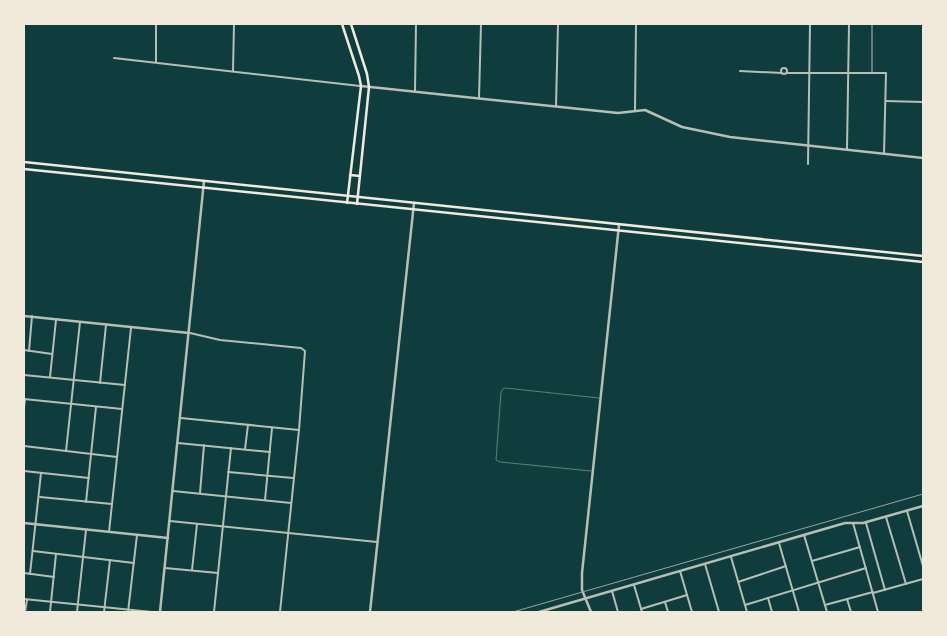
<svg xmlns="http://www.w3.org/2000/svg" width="947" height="636" viewBox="0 0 947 636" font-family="Cabin,sans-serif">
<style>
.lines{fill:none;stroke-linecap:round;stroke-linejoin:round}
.service{stroke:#b8beb3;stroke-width:0.5}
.pedestrian{stroke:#b8beb3;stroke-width:1}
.minor{stroke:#b8beb3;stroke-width:2}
.tertiary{stroke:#b8beb3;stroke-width:2.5}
.secondary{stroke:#f1e9da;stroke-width:2.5}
.rail{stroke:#97a49c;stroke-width:1}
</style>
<rect width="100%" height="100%" fill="#0f3d3e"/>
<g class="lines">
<g class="service">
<polyline points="55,24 77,24"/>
<polyline points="591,471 500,462 496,460 501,392 503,389 505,388 599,398"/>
</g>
<polyline class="pedestrian" points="872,72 872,24"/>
<g class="minor">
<polyline points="114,58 360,86"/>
<polyline points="156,62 156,24"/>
<circle cx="784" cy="71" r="3"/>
<polyline points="233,71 234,24"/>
<polyline points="740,71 782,73"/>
<polyline points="786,73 886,73 884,154"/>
<polyline points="415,91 416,24"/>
<polyline points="479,98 481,24"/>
<polyline points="886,101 923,102"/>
<polyline points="556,106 558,24"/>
<polyline points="635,110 636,24"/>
<polyline points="847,149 849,24"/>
<polyline points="923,158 923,127"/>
<polyline points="808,164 810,24"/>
<polyline points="190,333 220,340 301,348 305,351 299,430 280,612"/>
<polyline points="24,350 52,354"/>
<polyline points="29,351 32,316"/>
<polyline points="24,375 125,385"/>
<polyline points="50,377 56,320"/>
<polyline points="100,383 106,325"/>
<polyline points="24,399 122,409"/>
<polyline points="24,407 25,399"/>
<polyline points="181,418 299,430"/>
<polyline points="178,443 270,452"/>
<polyline points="24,446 117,457"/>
<polyline points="245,449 248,425"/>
<polyline points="66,451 80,322"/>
<polyline points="24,471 89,478"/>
<polyline points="228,472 293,478"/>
<polyline points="173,491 291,503"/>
<polyline points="200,493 204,445"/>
<polyline points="40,497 112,504"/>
<polyline points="265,500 272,428"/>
<polyline points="86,502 96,407"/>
<polyline points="907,511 923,566"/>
<polyline points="886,517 906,584"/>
<polyline points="170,521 377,542"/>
<polyline points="853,523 878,612"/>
<polyline points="866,523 885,590"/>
<polyline points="109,532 131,328"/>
<polyline points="804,535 827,612"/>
<polyline points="779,543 799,612"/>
<polyline points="33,551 134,563"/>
<polyline points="731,557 747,612"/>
<polyline points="812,561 860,547"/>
<polyline points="705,564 719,612"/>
<polyline points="165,568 218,573"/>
<polyline points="192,570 197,524"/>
<polyline points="680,571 692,612"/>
<polyline points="24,573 54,577"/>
<polyline points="30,574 41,473"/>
<polyline points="738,582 786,566"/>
<polyline points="634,585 642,612"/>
<polyline points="612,591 618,612"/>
<polyline points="873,593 923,579"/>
<polyline points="768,598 772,612"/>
<polyline points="24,599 152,612"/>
<polyline points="847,599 851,612"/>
<polyline points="665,602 668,612"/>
<polyline points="745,605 866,568"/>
<polyline points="825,605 873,592"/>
<polyline points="641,609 687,595"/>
<polyline points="25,612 27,600"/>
<polyline points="50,612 56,554"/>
<polyline points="77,612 86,530"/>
<polyline points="104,612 110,560"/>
<polyline points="128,612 137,535"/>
<polyline points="214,612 231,448"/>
</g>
<g class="tertiary">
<polyline points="361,86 618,113 645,110 682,127 730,137 923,158"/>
<polyline points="24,316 189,333"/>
<polyline points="24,523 168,538"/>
<polyline points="160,612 204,181"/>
<polyline points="370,612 414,203"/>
<polyline points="539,612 845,523 863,523 923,506"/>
<polyline points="591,612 582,590 582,573 619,225"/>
</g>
<g class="secondary">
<polyline points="342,24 359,76 361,86 347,203"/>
<polyline points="351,24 367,74 369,87 357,204"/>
<polyline points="24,162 923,256"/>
<polyline points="24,169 923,262"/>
<polyline points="350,175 360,176"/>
</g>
<polyline class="rail" points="513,612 923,494"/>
</g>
<rect width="947" height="636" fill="none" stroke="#f1e9da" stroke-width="50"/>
</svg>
